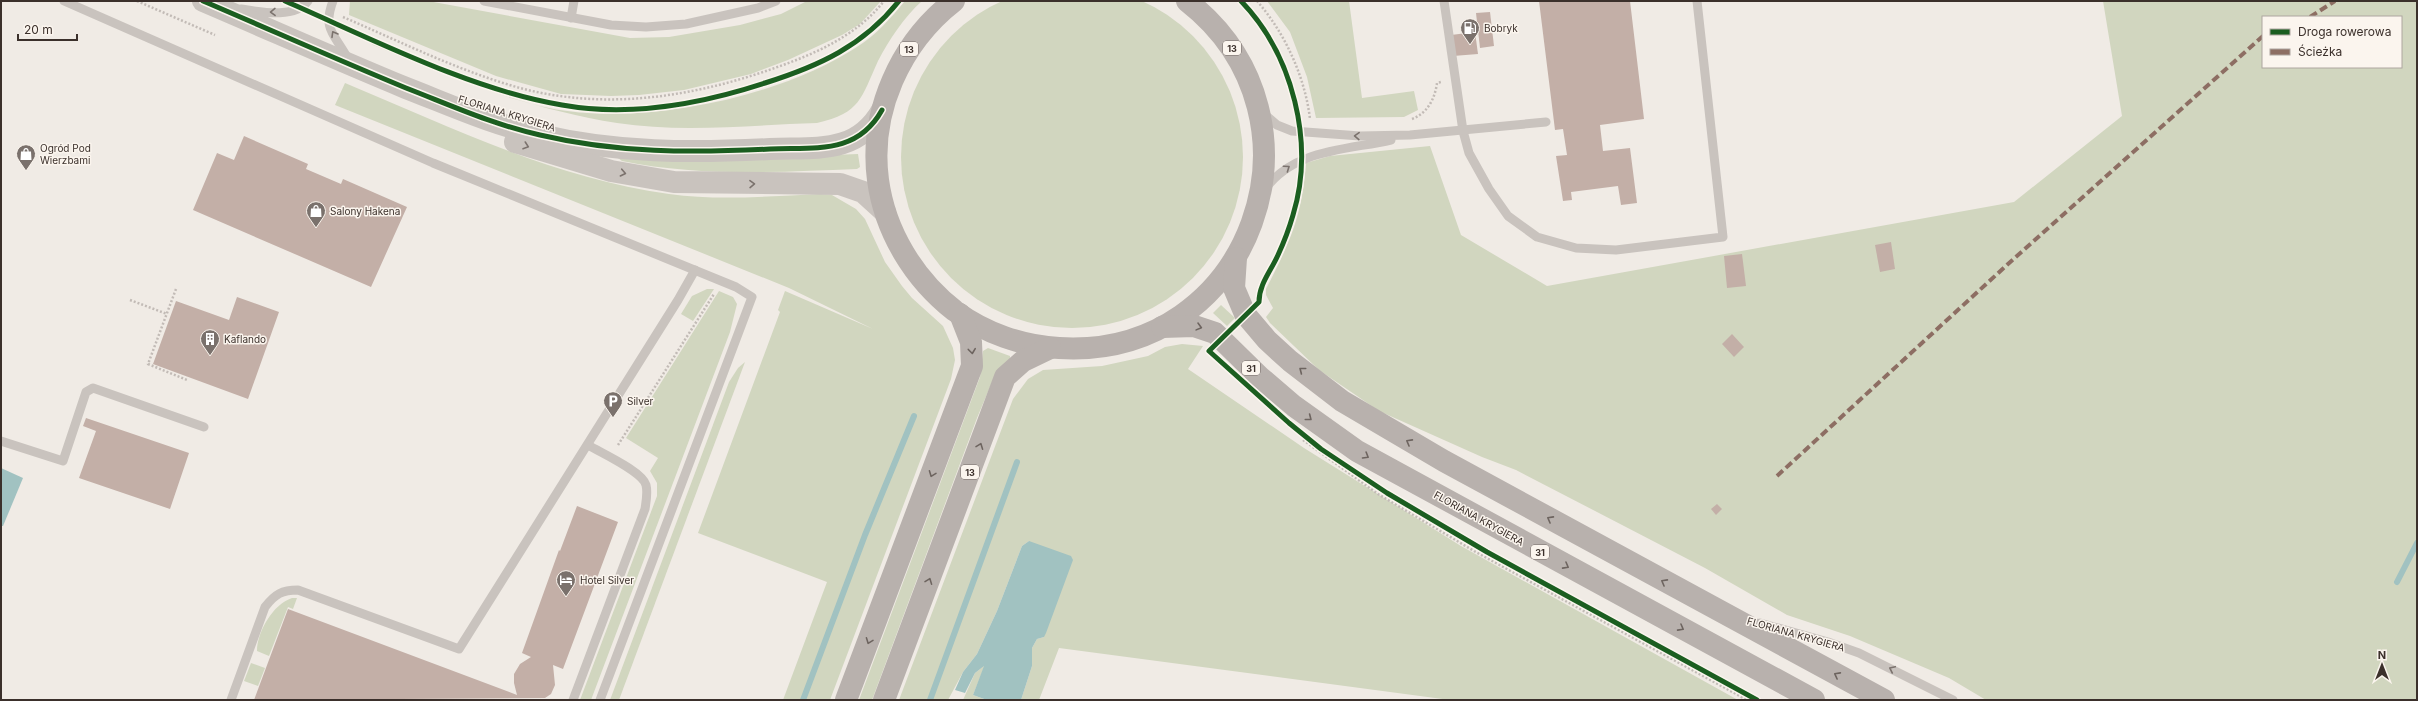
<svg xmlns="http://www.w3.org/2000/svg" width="2418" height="701" viewBox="0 0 2418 701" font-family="Inter,sans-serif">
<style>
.green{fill:#d1d6bf;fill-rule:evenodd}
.water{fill:#a1c2c1}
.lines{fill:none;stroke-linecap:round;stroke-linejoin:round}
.stream{stroke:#a1c2c1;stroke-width:6}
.building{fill:#c3afa7}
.path{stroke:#c2bbb6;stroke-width:2.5;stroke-dasharray:2 2;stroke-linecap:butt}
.service{stroke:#c9c3be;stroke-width:9}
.tertiary{stroke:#c9c3be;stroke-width:22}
.primary{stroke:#b8b1ad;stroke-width:22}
.quiet{stroke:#8d6e63;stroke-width:4;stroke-dasharray:8 4;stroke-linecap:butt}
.cycleway-casing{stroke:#fbf5ee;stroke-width:8}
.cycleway{stroke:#1b5e20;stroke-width:5}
.oneway{stroke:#7b726d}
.oneway2{stroke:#6d645f}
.labels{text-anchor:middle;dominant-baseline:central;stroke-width:3;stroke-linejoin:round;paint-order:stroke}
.shield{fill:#fbf5ee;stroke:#756b66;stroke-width:1}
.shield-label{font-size:9px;font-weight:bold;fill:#3b302b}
.poi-label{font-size:10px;fill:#3b302b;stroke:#fbf5ee;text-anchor:start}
.street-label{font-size:10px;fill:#3b302b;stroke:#fbf5ee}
</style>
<rect width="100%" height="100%" fill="#f0ebe5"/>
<g class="green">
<circle cx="1072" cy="157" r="171"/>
<polygon points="350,1 428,1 630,38 669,37 740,25 781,14 807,1 881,1 860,24 842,35 788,60 751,74 684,90 639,95 611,96 561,94 496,76 349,15"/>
<path d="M 905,1 L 922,1 C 904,17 889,40 878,61 C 861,98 861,113 817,123 C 751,125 682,133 617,123 C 531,110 453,78 373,45 L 363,38 C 423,63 484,94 549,108 C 640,127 779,98 857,47 C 876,35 891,18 905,1 Z"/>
<polygon points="1267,1 1349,1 1362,98 1414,91 1418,110 1404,117 1316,118 1307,77 1290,32"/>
<path d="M 2103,1 L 2417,1 L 2417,700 L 1986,700 L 1949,678 L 1850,636 L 1787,615 L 1705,568 L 1516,470 L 1482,457 L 1379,411 L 1319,370 L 1270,323 L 1266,317 L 1273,308 L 1266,295 L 1266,289 C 1290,242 1302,217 1306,163 L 1330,156 L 1430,146 L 1461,235 L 1547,286 L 2014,202 L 2122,116 ZM 2263,17 L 2401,17 L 2401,67 L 2263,67 Z"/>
<path d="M 345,83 C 451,127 554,178 669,194 C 719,201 770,196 820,194 L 832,195 L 856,209 L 865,219 L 885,262 L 902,286 L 912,298 L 943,326 L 953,348 L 955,360 L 951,379 L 830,700 L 783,700 L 827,582 L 698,533 L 780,312 L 778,310 L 785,291 L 873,329 L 789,288 L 335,105 Z"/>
<path d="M 858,154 L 860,167 L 857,169 C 778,172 700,177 622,161 L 618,158 L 733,159 Z"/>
<polygon points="707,289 714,289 693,321 681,314 692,296"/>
<polygon points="719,291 733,297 737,304 730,332 591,700 580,700 657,496 657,483 650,471 658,458 626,438"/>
<polygon points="1221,305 1235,318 1227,326 1213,313"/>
<polygon points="1182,344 1203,346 1188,369 1304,448 1461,546 1738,700 1450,700 1059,648 1039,700 1021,700 1032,666 1032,648 1037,639 1044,637 1029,541 1022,546 997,611 977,654 963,672 948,700 899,700 1013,399 1028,379 1043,370 1102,366 1148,356 1165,347"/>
<polygon points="988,348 1010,356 1010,359 992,382 977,418 872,700 859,700 980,377 983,351"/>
<polygon points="745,362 619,700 610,700 729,382 738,368"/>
<path d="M 292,598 L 297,598 L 293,609 L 288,607 L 269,656 L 257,651 C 257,632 273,604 292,598 Z"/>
<polygon points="251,663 265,668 258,686 244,681"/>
<polygon points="985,665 973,695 987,700 963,700 975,673"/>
</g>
<g class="water">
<polygon points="1,468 23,478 3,526 1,526"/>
<polygon points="1029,541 1071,556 1073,560 1046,633 1044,637 1037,639 1032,648 1032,666 1021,700 987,700 973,695 984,666 975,673 965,693 955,690 963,672 977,654 997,611 1022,546"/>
</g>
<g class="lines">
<g class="stream">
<polyline points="2397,582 2417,543"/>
<polyline points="803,700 865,535 914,416"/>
<polyline points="930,700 1017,462"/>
</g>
</g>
<g class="building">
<polygon points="1539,1 1630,1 1644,119 1600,125 1603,151 1630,148 1637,203 1621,205 1618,186 1571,192 1572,200 1563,201 1556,156 1567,155 1563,129 1555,130"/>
<polygon points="1490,12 1494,46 1480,48 1476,13"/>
<polygon points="1475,32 1478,54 1453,56 1451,35"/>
<polygon points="244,136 308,164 306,169 341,184 343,179 407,207 371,287 193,210 217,153 234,160"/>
<polygon points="1891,242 1895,269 1880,272 1875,245"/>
<polygon points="1742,254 1746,286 1727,288 1724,256"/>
<polygon points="237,297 279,312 248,399 153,364 176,301 229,320"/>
<polygon points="1732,334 1744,347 1734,357 1722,344"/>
<polygon points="86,418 189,453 170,509 79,478 96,431 83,426"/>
<polygon points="1717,504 1722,509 1716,515 1711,509"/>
<polygon points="577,506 618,522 563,669 553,665 555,685 551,694 545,698 254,700 288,609 517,695 514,683 514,674 520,664 531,657 522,653 559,550 560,551"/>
</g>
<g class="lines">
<g class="path">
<polyline points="137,1 215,35"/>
<path d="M 1257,1 C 1285,33 1305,77 1310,119"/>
<path d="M 343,17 C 401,42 459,71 520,88 C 603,110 686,98 766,71 C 810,56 855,38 884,1"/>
<path d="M 1412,119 C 1428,113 1435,98 1437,83 L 1441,82"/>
<polyline points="176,289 148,364 187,380"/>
<polyline points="130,300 167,314"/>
<polyline points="1303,440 1378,494 1474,551 1747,700"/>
<polyline points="618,445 714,294"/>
</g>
<g class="service">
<polyline points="64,1 433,163 736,287 752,297 600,700"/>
<path d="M 333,1 C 322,30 335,34 348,59"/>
<polyline points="484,1 611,25 646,27 686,24 758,8 776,1"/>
<polyline points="1444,1 1463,131 1469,153 1489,189 1508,216 1537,237 1576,248 1616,250 1723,237 1697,1"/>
<path d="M 241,9 C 261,12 294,19 308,1"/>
<polyline points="571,18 574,1"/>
<polyline points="1262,112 1277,125 1292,131 1360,136 1410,135 1546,122"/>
<path d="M 1264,191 C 1292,149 1347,150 1391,140"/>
<polyline points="1,441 63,461 86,392 93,388 204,427"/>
<polyline points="1760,623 1828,642 1859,653 1953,700"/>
<path d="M 231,700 L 265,607 C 275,594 282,590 298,590 L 459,649 L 678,300 L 695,270"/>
<path d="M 573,700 L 645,509 C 646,502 648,493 646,485 C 642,471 601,453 588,445"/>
</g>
<g class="tertiary">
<path d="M 203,1 C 271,30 338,60 406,88 C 450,105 494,125 540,135 C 616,153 692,153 770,149 C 815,147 857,155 882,110"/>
<polyline points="515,142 611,171 674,182 840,184 863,192 885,212"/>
</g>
<g class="primary">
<path d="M 954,1 C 900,43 869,112 878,180 C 885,232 914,279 955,311 C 985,333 1022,346 1059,348 C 1251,360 1338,119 1187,1"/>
<polyline points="1236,258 1234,288 1245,314 1267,340 1290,361 1342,401 1444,461 1884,700"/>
<polyline points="1162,327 1194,326 1215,333 1260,377 1294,406 1357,451 1814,700"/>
<polyline points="846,700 972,366 971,342 960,314"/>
<polyline points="884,700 1005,377 1023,361 1050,348"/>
</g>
<g class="quiet">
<polyline points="2310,17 2335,1"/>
<polyline points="1777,476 2008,264 2263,36"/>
</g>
<g class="cycleway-casing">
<g id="cycleway">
<path d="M 203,1 C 271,30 338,60 406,88 C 450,105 494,125 540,135 C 616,153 692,153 770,149 C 815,147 857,155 882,110"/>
<path d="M 285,1 C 370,38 471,90 562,105 C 629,117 701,104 765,83 C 819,66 863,46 899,1"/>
<path d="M 1241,1 C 1293,55 1315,143 1293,215 C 1289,229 1284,242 1278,255 C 1271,271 1259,284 1259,302 L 1209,351 L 1289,423 L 1321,449 L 1387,493 L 1487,552 L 1757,700"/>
</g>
</g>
<use href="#cycleway" class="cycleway"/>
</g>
<defs><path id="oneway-chevron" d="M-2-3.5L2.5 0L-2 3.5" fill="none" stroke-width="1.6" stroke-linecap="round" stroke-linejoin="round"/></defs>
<g class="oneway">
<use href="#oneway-chevron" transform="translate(273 12) rotate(179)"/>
<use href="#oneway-chevron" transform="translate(334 34) rotate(-120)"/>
<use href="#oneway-chevron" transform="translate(1357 136) rotate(-178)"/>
<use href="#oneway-chevron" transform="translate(526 146) rotate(19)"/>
<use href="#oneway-chevron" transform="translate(1287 168) rotate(-35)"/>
<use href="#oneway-chevron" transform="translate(623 173) rotate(12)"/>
<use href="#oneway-chevron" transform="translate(752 184) rotate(-1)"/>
<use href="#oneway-chevron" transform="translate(1892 669) rotate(-155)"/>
</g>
<g class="oneway2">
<use href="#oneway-chevron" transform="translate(1199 327) rotate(15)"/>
<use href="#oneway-chevron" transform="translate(972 351) rotate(83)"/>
<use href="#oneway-chevron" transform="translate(1302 370) rotate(-142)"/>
<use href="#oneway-chevron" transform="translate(1309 418) rotate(38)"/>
<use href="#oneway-chevron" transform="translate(1409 442) rotate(-151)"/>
<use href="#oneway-chevron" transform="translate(980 446) rotate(-69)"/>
<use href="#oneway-chevron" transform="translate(1366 456) rotate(31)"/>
<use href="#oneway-chevron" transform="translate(932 474) rotate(111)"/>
<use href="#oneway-chevron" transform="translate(1550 519) rotate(-151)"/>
<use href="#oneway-chevron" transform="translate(1566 566) rotate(29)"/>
<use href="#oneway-chevron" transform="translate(929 581) rotate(-69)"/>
<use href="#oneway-chevron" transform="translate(1664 582) rotate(-151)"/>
<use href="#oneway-chevron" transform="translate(1681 628) rotate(29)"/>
<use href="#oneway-chevron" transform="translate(869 641) rotate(111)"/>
<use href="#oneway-chevron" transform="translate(1837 675) rotate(-152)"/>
</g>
<defs>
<g id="fuel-pin" transform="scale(1)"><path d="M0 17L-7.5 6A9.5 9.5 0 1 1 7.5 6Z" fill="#7a716c" stroke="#fbf5ee"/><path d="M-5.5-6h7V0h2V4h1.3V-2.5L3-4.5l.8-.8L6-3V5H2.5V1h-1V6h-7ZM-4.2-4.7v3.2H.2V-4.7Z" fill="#fff"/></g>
<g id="shop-pin" transform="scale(1)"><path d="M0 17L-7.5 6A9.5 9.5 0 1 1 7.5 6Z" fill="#7a716c" stroke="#fbf5ee"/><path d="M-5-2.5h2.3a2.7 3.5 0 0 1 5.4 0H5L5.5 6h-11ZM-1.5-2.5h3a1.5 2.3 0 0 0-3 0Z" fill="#fff"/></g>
<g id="building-pin" transform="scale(1)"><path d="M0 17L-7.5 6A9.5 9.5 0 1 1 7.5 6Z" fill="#7a716c" stroke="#fbf5ee"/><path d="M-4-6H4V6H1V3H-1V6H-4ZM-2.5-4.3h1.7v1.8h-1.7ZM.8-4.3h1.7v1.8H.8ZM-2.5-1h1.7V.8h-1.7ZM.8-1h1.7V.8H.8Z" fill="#fff"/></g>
<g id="parking-pin" transform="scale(1)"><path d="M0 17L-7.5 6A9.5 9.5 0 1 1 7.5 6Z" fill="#7a716c" stroke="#fbf5ee"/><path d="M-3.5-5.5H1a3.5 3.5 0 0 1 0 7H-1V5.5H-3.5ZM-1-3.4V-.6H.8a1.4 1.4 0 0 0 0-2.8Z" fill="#fff"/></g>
<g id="hotel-pin" transform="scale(1)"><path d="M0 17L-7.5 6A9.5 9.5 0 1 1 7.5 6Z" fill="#7a716c" stroke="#fbf5ee"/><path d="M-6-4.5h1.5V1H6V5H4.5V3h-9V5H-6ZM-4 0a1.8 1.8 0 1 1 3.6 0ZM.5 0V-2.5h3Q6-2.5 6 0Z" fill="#fff"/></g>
</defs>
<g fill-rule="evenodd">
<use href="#fuel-pin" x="1470" y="28"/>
<use href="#shop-pin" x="26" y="154"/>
<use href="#shop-pin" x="316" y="211"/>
<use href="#building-pin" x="210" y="339"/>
<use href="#parking-pin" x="613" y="401"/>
<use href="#hotel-pin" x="566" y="580"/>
</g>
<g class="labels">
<g class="shield">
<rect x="1223" y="41" width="18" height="14" rx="3"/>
<rect x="900" y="42" width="18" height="14" rx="3"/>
<rect x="1242" y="361" width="18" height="14" rx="3"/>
<rect x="961" y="465" width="18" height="14" rx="3"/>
<rect x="1531" y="545" width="18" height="14" rx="3"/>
</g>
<g class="shield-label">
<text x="1232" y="48">13</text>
<text x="909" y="49">13</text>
<text x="1251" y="368">31</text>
<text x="970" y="472">13</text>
<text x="1540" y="552">31</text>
</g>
<g class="poi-label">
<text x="1484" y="28">Bobryk</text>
<text x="40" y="148">Ogród Pod<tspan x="40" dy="12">Wierzbami</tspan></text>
<text x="330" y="211">Salony Hakena</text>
<text x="224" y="339">Kaflando</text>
<text x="627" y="401">Silver</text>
<text x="580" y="580">Hotel Silver</text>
</g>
<g class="street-label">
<text transform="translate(507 113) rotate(17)">FLORIANA KRYGIERA</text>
<text transform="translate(1479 518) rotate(29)">FLORIANA KRYGIERA</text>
<text transform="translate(1796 634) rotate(16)">FLORIANA KRYGIERA</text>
</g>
</g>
<rect width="2418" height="701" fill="none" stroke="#3b302b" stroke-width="4"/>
<rect x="2262" y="16" width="140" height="52" fill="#fbf5ee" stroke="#aea6a0"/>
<rect x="2270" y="29" width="20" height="6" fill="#1b5e20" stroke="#aea6a0"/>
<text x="2298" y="36" font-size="12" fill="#3b302b">Droga rowerowa</text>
<rect x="2270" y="49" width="20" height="6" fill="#8d6e63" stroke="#aea6a0"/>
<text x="2298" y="56" font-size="12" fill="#3b302b">Ścieżka</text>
<g transform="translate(2382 665)" stroke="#fbf5ee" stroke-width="3" paint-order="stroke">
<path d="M0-3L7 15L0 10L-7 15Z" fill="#3b302b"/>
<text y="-6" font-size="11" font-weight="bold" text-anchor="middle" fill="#3b302b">N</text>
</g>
<path d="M18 34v6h59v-6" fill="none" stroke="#3b302b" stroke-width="2"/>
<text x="24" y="34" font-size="12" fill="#3b302b" stroke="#fbf5ee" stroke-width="3" paint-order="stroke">20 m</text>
</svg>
